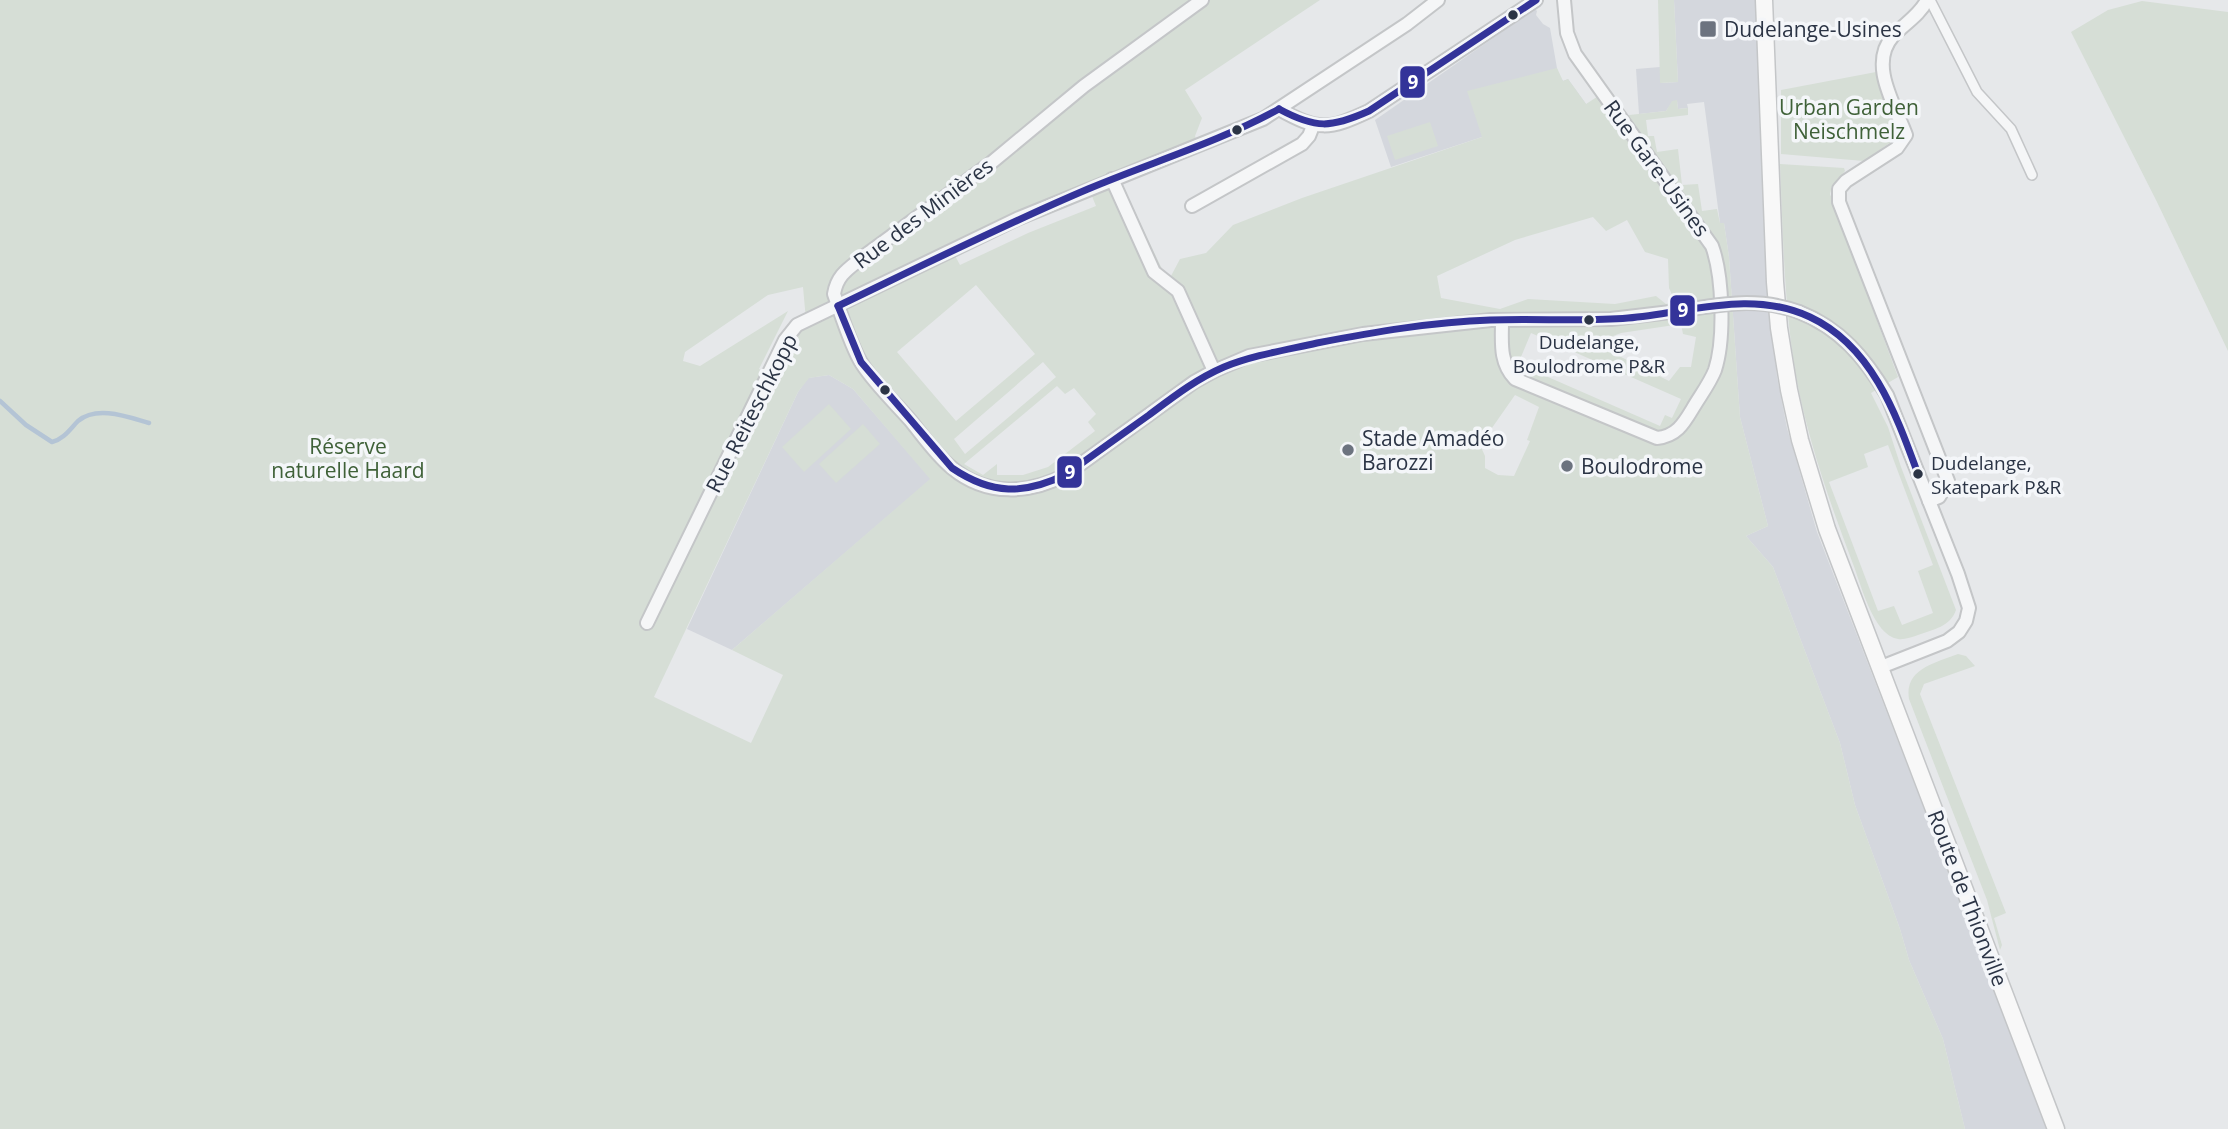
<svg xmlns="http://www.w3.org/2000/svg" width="2228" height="1129" viewBox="0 0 2228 1129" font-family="'Open Sans',sans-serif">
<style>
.built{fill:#d4d7dd}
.green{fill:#d6ded6;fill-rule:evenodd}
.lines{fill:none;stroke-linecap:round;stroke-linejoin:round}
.stream{stroke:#b4c4d5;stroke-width:4.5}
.pedestrian-casing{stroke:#c4c6c8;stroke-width:12}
.minor-casing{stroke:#c4c6c8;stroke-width:16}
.secondary-casing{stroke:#c4c6c8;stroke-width:19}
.pedestrian{stroke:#f5f6f7;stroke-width:9}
.minor{stroke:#f5f6f7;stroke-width:12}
.secondary{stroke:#f8f8f8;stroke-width:16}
.minor-bridge-casing{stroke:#c4c6c8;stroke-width:16;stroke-linecap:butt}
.minor-bridge{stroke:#f5f6f7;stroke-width:12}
.bus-1-casing{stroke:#f4f6f9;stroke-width:12}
.bus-1{stroke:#339;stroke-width:7}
.bus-dot{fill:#2b3445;stroke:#f4f6f9;stroke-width:2.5}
.poi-dot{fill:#6c737f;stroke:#f4f6f9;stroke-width:2.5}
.labels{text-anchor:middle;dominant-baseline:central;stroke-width:7;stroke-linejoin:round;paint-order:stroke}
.bus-label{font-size:19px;fill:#2b3445;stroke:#f4f6f9}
.poi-label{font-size:21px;fill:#2b3445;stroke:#f4f6f9;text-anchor:start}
.park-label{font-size:21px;fill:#3f6138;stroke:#f4f6f9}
.street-label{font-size:21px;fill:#2b3445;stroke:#f4f6f9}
.line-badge{stroke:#f4f6f9;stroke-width:2.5}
.badge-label{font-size:19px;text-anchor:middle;font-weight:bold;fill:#fff}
</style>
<rect width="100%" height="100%" fill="#e6e8ea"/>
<g class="built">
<polygon points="1674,0 1756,0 1767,275 1777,377 1787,428 1817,532 2048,1129 1965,1129 1943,1039 1909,960 1900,929 1855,805 1840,743 1773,567 1746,536 1768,526 1740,417 1729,257 1724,223 1720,223 1704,102 1687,104 1688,108 1678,109 1677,101 1673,101 1666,111 1639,114 1636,69 1660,67 1661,83 1678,82"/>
<polygon points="1535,9 1537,11 1536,15 1543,24 1550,28 1558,74 1563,81 1568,79 1589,108 1482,137 1391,167 1375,120"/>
<polygon points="829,375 853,389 931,479 732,650 687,629 798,392 808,378"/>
</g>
<g class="green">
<path d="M 0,0 L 1320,0 L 1185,90 L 1202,118 L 1195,136 L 1198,146 L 1128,173 L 1122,185 L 1163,271 L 1171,276 L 1180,259 L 1206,253 L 1233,225 L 1302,198 L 1482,137 L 1467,91 L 1557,68 L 1563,81 L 1568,79 L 1586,104 L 1603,93 L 1620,116 L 1666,111 L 1672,101 L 1677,100 L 1678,109 L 1688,108 L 1688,115 L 1646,120 L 1648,136 L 1654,136 L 1657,152 L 1678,149 L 1682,185 L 1698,184 L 1702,211 L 1717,209 L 1720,223 L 1724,223 L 1729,257 L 1740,417 L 1768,526 L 1746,536 L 1773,567 L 1840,743 L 1855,805 L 1900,929 L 1909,960 L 1943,1039 L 1965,1129 L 0,1129 ZM 1089,189 L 1096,206 L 1028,233 L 960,265 L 952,250 ZM 1593,217 L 1606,231 L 1627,220 L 1645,252 L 1668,259 L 1669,288 L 1675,301 L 1666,304 L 1656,296 L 1615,304 L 1528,299 L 1500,309 L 1441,298 L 1437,276 L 1515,240 ZM 976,285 L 1035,354 L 956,421 L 897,352 ZM 803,287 L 806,320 L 768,374 L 759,369 L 788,311 L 700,366 L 683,361 L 685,352 L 768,295 ZM 1681,324 L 1683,334 L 1696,337 L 1691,367 L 1680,367 L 1669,381 L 1603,348 L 1608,338 L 1621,333 ZM 1531,333 L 1681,399 L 1672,418 L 1665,415 L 1660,426 L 1518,364 ZM 1043,362 L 1056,377 L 965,454 L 954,439 ZM 829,375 L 853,389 L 930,479 L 732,650 L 783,675 L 751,743 L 654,697 L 798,392 L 809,378 ZM 1057,386 L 1065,394 L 1074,388 L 1096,414 L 1088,422 L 1095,431 L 1048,467 L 1023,475 L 997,475 L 997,464 L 983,475 L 964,464 ZM 1515,395 L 1539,407 L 1527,440 L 1530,441 L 1514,476 L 1498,475 L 1485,468 L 1485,456 L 1480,445 Z"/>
<polygon points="1658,0 1674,0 1678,82 1660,83"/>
<polygon points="2142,1 2228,12 2228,351 2157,202 2071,32 2108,10"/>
<polygon points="1876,72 1898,130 1891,142 1864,161 1781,154 1781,90"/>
<polygon points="1430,122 1438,146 1395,160 1387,136"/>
<path d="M 1780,164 L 1844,168 L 1845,171 L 1832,186 L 1830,194 L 1898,377 L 1871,393 L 1888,427 L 1901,467 L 1956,610 C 1950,627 1934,629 1918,635 C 1912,637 1904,640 1898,639 C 1873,635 1861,584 1853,564 C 1830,503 1808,441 1796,376 C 1784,306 1783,235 1780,164 ZM 1888,445 L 1933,565 L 1918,571 L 1933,613 L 1902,625 L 1894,606 L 1878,611 L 1829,482 L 1868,467 L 1864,454 Z"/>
<polygon points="829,404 851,429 804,472 782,447"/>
<polygon points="863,424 880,444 836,483 819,464"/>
<path d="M 1958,654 L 1966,656 L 1975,666 L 1924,684 L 1920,694 L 2006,913 L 1994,918 L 2002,945 L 2000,950 L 1987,900 L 1909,699 C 1904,669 1935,663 1958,654 Z"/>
</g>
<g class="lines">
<path class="stream" d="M 0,401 L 26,425 L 52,442 C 64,439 70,429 78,421 C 97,405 128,417 149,423"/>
<g class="pedestrian-casing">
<polyline id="pedestrian" points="1930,0 1977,92 2011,129 2032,175"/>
</g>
<g class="minor-casing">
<g id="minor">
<path d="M 1202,0 L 1084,86 L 991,163 L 863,257 C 848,269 837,275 834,294 C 841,314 851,347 862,364 C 875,384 894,402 910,420 C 923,436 936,455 952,468 C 987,497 1030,494 1067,474 L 1194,382 L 1214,371 L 1249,356 L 1363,334 L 1491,320 L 1611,319 L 1679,311"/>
<path d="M 1927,0 C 1920,15 1904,24 1893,36 C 1868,64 1895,105 1906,135 L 1897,148 L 1846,181 L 1839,189 L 1839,202 L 1948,481 L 1939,497 L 1929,501"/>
<path d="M 1279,109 C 1318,131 1329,130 1369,111 L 1536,0"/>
<polyline points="1112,179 1154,272 1178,291 1214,371"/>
<polyline points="1192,206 1302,144 1309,136 1313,126"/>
<path d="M 1799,312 C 1840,328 1865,358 1887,395 L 1958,574 L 1969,608 L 1966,621 L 1959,632 L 1947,641 L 1881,667"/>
<path d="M 1502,321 C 1502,342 1499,362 1515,379 L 1657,438 C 1677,436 1684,423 1693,408 C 1700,396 1710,383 1715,370 C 1725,339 1723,276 1712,246 L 1575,54 L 1567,33 L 1564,0"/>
<polyline points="647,623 785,340 797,325 1019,218 1263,119 1407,24 1438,0"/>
</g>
</g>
<g class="secondary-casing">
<polyline id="secondary" points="1764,0 1775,282 1779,328 1789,390 1800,440 1827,529 2056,1129"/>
</g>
<use href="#pedestrian" class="pedestrian"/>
<use href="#minor" class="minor"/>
<use href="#secondary" class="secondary"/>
<g class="minor-bridge-casing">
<path id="minor-bridge" d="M 1679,311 C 1721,304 1758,297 1799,312"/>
</g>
<use href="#minor-bridge" class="minor-bridge"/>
<g class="bus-1-casing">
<g id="bus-1">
<path d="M 1279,109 C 1316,129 1331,128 1369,111 L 1536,0"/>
<path d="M 838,306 L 861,362 L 952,468 C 992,495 1024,495 1067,474 C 1094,454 1121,435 1149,415 C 1173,397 1196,379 1224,367 C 1254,355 1286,350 1317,343 C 1374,332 1432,322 1490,320 C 1536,318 1582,322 1628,318 C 1689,313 1750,289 1810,317 C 1872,346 1896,414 1918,474"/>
<path d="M 838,306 C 921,266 1003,225 1088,189 C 1152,162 1219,142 1279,109"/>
</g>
</g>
<use href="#bus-1" class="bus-1"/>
</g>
<g class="bus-dot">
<circle cx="1513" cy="15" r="6"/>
<circle cx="1237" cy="130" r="6"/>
<circle cx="1589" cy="320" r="6"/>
<circle cx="885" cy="390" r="6"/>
<circle cx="1918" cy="474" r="6"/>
</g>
<g class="poi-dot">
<rect x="1699" y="20" width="18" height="18" rx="3.5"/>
<circle cx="1348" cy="450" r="7"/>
<circle cx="1567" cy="466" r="7"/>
</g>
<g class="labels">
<g class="bus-label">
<text x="1589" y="342">Dudelange,<tspan x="1589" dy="24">Boulodrome P&amp;R</tspan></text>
<text x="1931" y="463" text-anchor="start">Dudelange,<tspan x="1931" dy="24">Skatepark P&amp;R</tspan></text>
</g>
<g class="poi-label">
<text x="1724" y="29">Dudelange-Usines</text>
<text x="1362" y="438">Stade Amadéo<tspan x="1362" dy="24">Barozzi</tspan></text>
<text x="1581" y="466">Boulodrome</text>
</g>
<g class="park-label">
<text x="1849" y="107">Urban Garden<tspan x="1849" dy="24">Neischmelz</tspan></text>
<text x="348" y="446">Réserve<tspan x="348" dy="24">naturelle Haard</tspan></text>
</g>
<g class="street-label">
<text transform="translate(1657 168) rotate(54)">Rue Gare-Usines</text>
<text transform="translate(923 213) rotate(-37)">Rue des Minières</text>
<text transform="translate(751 413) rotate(-63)">Rue Reiteschkopp</text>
<text transform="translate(1968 898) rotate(69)">Route de Thionville</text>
</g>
</g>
<g class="line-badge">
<rect x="1399" y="65" width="27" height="34" rx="7" fill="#339"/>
<rect x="1669" y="294" width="27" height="33" rx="7" fill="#339"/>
<rect x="1056" y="455" width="27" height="34" rx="7" fill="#339"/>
</g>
<g class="badge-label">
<text x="1413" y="89">9</text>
<text x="1683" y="317">9</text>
<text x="1070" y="479">9</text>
</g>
</svg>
